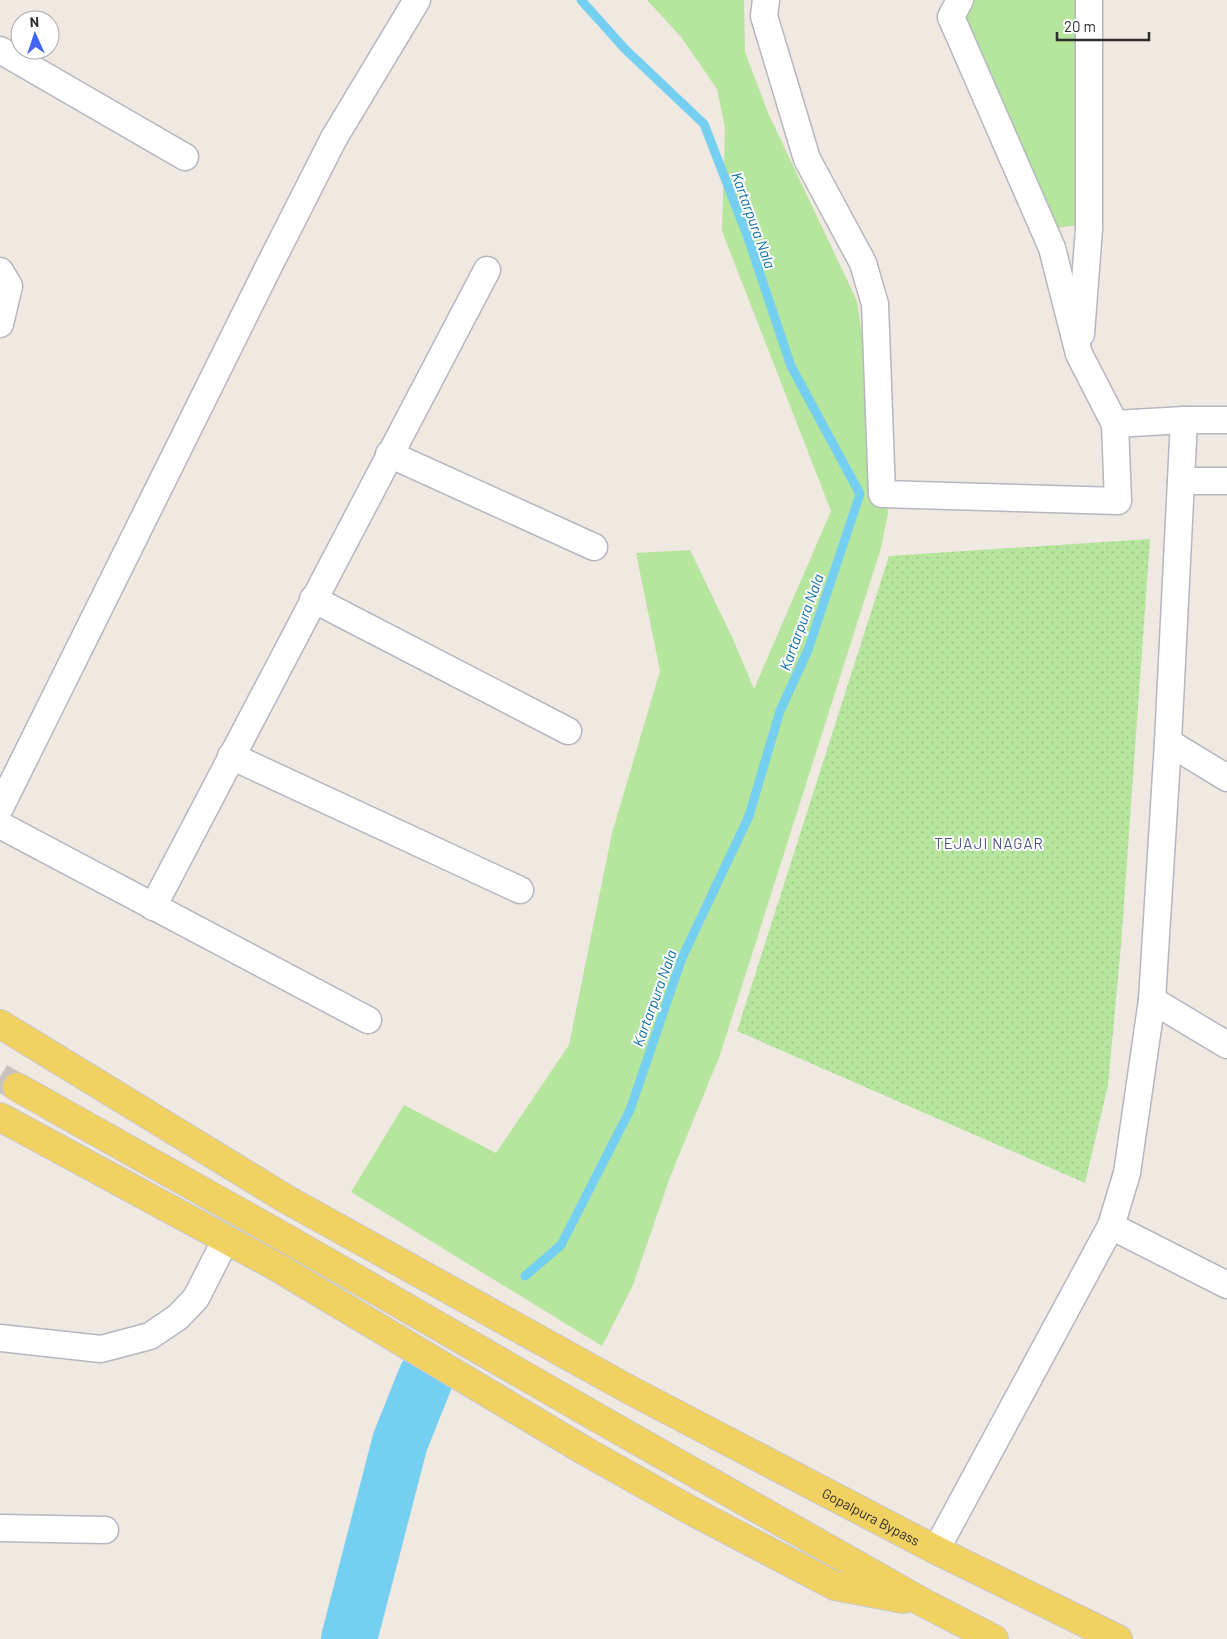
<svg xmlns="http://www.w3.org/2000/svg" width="1227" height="1639" viewBox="0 0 1227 1639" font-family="Barlow,sans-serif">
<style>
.grass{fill:#b6e59e}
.park{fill:url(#park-dots)}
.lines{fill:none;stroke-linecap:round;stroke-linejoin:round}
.stream{stroke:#75cff0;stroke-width:9}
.river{stroke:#75cff0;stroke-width:56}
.primary-tunnel{stroke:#c8c4bd;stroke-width:28;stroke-dasharray:28 14;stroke-linecap:butt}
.minor-casing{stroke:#b4b7c1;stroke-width:29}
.primary-casing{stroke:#c9c9c9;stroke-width:30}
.minor{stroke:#fff;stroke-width:26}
.primary{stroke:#f2d163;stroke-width:28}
.labels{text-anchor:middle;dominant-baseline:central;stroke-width:4;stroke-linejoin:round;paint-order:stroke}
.street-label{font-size:14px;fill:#2e2e2e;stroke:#fff}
.water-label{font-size:15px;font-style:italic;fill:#0d6fa3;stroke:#fff}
.neighbourhood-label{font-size:15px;letter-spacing:1px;fill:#4d5680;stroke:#fff}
</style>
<defs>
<pattern id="park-dots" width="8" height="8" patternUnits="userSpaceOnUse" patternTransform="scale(1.25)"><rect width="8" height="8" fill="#b6e59e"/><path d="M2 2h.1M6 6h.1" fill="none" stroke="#9dc588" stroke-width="1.8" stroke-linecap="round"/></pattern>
</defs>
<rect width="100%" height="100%" fill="#efe9e1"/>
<g class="grass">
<polygon points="647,0 744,0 745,52 769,115 857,301 888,513 881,548 720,1055 670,1177 633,1285 602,1346 351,1192 404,1105 496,1153 569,1045 612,833 660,671 636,553 690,550 733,639 754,689 831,511 722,231 725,128 717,89 681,37"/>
<polygon points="971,0 1080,0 1078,225 1056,228 961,18"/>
</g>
<polygon class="park" points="1150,539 1121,945 1108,1085 1085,1183 737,1031 889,556"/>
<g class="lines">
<polyline class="stream" points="525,1276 561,1245 630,1110 682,958 749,816 780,711 808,650 860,494 791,366 747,235 704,124 625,49 581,0"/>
<polyline class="river" points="349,1639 400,1442 426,1377"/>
<polyline class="primary-tunnel" points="0,1077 17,1087"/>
<g class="minor-casing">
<g id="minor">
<polyline points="766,0 764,16 807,159 863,263 875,304 882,494 1118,501 1115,424 1184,420 1227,420"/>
<polyline points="960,0 951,17 1052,248 1079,354 1115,424"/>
<polyline points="0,50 185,157"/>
<polyline points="0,271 9,286 0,324"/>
<polyline points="1081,334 1089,229 1089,0"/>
<polyline points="389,454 594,547"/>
<polyline points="1181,481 1227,481"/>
<polyline points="313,599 568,731"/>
<polyline points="1168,742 1227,778"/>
<polyline points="231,756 520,890"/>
<polyline points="0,808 268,268 334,138 417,0"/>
<polyline points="0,825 368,1020"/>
<polyline points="153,907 487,270"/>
<polyline points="1152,1000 1227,1045"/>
<polyline points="1111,1226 1227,1285"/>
<polyline points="0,1338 101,1349 150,1336 178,1317 196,1298 226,1239"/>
<polyline points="0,1528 105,1530"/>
<polyline points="936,1550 1111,1226 1127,1173 1152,1000 1168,742 1184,420"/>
</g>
</g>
<g class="primary-casing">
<g id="primary">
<path id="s1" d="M 0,1024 L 286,1199 L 628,1389 L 936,1550 L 1118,1639"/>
<polyline points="17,1087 289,1240 603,1421 924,1603 994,1639"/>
<polyline points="0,1117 277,1267 585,1451 688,1509 835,1586 903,1599"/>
</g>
</g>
<use href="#minor" class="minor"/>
<use href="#primary" class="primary"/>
</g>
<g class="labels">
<g class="street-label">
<text stroke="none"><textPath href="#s1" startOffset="1001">Gopalpura Bypass</textPath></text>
</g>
<g class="water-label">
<text transform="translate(754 220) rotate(70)">Kartarpura Nala</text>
<text transform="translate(801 622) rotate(-70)">Kartarpura Nala</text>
<text transform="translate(654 998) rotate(-70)">Kartarpura Nala</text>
</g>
<g class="neighbourhood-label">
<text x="989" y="843">TEJAJI NAGAR</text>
</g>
</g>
<g transform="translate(35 35) rotate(357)"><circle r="24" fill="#ffffff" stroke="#ababab"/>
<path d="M0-4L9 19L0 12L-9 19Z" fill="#4264fb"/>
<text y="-8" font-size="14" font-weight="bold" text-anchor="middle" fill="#2e2e2e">N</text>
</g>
<path d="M1057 32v8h92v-8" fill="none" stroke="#2e2e2e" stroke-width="2.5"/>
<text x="1064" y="32" font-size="15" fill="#2e2e2e" stroke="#ffffff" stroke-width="4" paint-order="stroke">20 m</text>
</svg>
